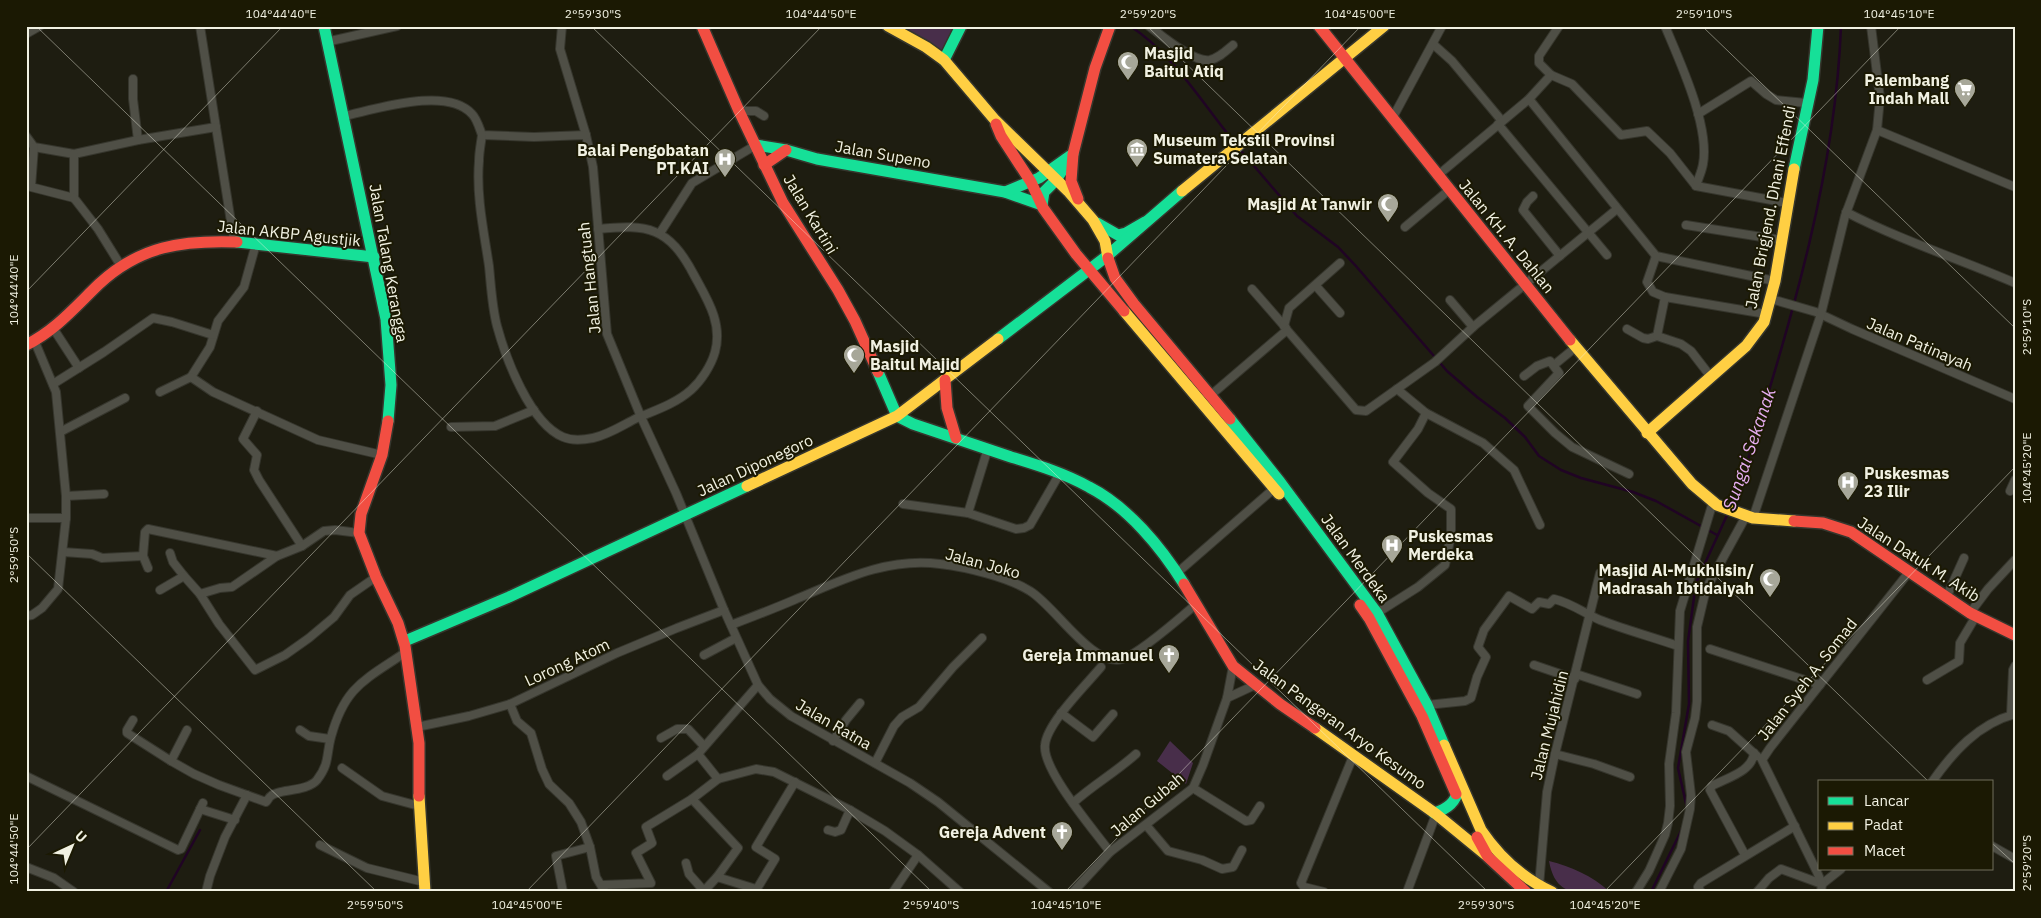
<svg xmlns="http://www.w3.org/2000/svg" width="2041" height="918" viewBox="0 0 2041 918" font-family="'IBM Plex Sans',sans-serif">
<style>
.green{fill:#482e4a}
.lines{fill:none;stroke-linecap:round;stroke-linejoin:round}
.stream{stroke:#200424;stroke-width:2.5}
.street-casing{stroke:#36362d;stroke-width:10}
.fast-casing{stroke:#36362d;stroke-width:14}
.slow-casing{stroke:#36362d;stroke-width:14}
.jam-casing{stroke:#36362d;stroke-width:14}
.street{stroke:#4f4f46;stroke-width:8}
.fast{stroke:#16e098;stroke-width:11}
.slow{stroke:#ffcf43;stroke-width:11}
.jam{stroke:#f24e42;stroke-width:11}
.ticks{fill:none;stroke:#f1f1e2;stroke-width:1;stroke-opacity:0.45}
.labels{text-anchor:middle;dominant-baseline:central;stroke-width:4;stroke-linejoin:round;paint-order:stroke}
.poi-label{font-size:16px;font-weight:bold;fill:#f1f1e2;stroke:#1b1903;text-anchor:end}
.street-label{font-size:16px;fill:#f1f1e2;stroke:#1b1903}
.water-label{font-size:18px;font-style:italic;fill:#e6aef1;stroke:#1b1903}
.neatline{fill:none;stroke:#f1f1e2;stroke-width:2}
.ticks-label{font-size:12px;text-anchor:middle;fill:#f1f1e2}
</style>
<rect width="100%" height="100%" fill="#1e1d11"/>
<g class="green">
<polygon points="897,26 956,26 943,53"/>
<polygon points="1170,741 1193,763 1186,784 1157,761"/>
<path d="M 1549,861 C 1572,867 1591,875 1610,892 C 1579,892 1556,899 1549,861 Z"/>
</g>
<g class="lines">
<g class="stream">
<path d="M 1130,26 C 1172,53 1200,100 1231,138"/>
<polyline points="1242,152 1297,216 1338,247 1355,265 1447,371 1477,397 1505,418 1525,437 1539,456 1561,470 1581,478 1633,492 1656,501 1717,535"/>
<path d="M 1731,505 L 1739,489 C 1785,338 1835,186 1841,26"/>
<polyline points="1687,808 1678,768 1689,704 1688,641 1696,583 1728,513"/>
<polyline points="166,892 200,830"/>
<polyline points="1651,892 1682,829"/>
</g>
<g class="street-casing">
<g id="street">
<polyline points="200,26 234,241"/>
<polyline points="562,26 560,49 586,135 593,167 607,334 641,417 676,493 724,610 758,685 770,699 791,716 910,783 938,802 1049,892"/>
<path d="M 1149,26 C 1162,36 1194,63 1210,60 C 1219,58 1226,51 1233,45"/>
<polyline points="1559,26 1539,56 1539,63 1551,75 1572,84 1621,135 1647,131 1670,153 1696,186 1787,203"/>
<path d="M 1665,26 C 1680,62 1710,126 1703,164 C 1702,171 1698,179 1696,186"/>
<polyline points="1871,26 1880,98 1877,130"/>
<polyline points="26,34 40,26"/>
<polyline points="326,42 397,26"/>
<polyline points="1433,44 1452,61 1502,121"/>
<polyline points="133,79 133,99 138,140"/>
<polyline points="1529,99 1656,256 1775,281"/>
<polyline points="739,111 756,111 764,116"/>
<polyline points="1698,114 1751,81 1766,94 1776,100 1806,103"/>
<path d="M 344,116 C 377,109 447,86 472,114 C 477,119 479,127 482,135 L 534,137 L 586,135"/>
<polyline points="1392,119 1442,26"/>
<polyline points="1498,124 1607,255"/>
<path d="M 482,135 C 481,143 479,152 479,161 C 476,196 484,232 489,266 C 491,286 492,307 497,326 C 506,359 530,423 563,437 C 572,441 583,440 593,438 C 608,435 623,425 637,418 C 656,410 675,404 691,390 C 701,381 711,366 715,352 C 723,323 707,299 694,275 C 669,227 648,224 598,229"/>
<polyline points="26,136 34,147 74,154 138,140 216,127"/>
<polyline points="34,147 31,187 74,198 74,154"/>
<polyline points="1437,176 1529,99 1551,75"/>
<polyline points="1533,196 1527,202 1523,210 1560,256"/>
<polyline points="74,198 98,229 121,266"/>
<path d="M 1846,212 C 1900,240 1959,259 2015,283"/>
<polyline points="1686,225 1781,240"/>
<polyline points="1405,227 1449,190"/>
<polyline points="660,233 692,183 756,145"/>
<polyline points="1656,256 1647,282 1653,292 1665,297"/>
<polyline points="1316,286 1340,313"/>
<polyline points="1252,289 1286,328"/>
<polyline points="1771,299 1816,312 1852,329 2015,399"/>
<polyline points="1450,300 1473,327"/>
<polyline points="1284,326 1289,308 1340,263"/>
<polyline points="53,328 79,368"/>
<polyline points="1627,329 1643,338 1648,339 1657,336 1681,344 1691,351 1711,377"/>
<polyline points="1657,336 1665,297 1766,314"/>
<polyline points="1554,365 1576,347"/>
<polyline points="1524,376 1537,366 1550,361 1559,373 1528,406 1555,433 1572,447 1629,474"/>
<polyline points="191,377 210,347 218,321 244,287 256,244"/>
<polyline points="53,384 104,352 153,318 172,322 213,335"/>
<polyline points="1397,389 1426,413 1483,443 1514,470 1540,525"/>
<polyline points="160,392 191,377 213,392 318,440 382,455"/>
<polyline points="1211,395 1287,330 1356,410 1366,411 1435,362 1473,327 1617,209"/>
<polyline points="257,411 243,439 257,455 254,470 259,480 302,546"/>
<polyline points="451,427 495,426 534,410"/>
<polyline points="60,432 125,398"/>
<polyline points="2010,491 2015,480"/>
<polyline points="66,496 104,494"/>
<polyline points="903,504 968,513 1016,529 1024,528 1030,525 1060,473"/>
<polyline points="968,513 988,448"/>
<polyline points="26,518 66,518"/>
<polyline points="1753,518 1821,314 1845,216 1877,130 2015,187"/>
<polyline points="63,552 92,554 102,558 143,556"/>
<polyline points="170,553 173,562 184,576"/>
<polyline points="148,568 143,556 145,532 148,529 277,556 302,546 324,531 335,530 359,533"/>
<polyline points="1177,573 1277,486"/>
<polyline points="160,590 184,576 200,594 219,624 255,670 285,655 309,638 334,617 350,595 376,577"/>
<polyline points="200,594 220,588 232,587 277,556"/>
<polyline points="1946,598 1964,558"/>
<polyline points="1377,613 1418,587 1445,565 1451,535 1451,509 1428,493 1393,462 1418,429 1426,413"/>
<polyline points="1970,613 1988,589 2015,560"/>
<polyline points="26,616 32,615 42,608 58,589 66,518 66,496 56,392 35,342"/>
<path d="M 731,625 C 752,617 773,609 794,600 C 842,580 887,557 940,564 C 966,567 1008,577 1030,591 C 1055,606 1092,667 1122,659 C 1139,654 1180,618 1195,605"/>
<polyline points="1710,649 1820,685"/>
<polyline points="704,655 736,638"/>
<polyline points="1534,665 1575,679"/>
<path d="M 1101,667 C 1086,685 1047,723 1045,745 C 1042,770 1094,830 1110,852"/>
<polyline points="1576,674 1637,694"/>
<polyline points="1927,680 1959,661 1960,643 1976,616"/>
<polyline points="1227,698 1255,685"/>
<polyline points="510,704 517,721 531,733 542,769 549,784 569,803 581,822 590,847 596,877 605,892"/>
<path d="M 1427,705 L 1465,701 L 1471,698 L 1477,677 L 1486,657 L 1478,647 L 1484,630 L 1509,596 L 1532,609 L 1539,602 L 1549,604 L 1554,599 C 1571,603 1584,613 1600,620 C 1626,630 1652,637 1678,646"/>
<polyline points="1061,713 1093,737 1113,714"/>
<polyline points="2011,715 2013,670 2015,666"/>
<path d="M 133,720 L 127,730 L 127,733 L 171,761 L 194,774 L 219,785 L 266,802 C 268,800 269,797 271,796 C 278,789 307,792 317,780 C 330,763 326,755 331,737 C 345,686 365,680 406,652"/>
<polyline points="1712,725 1729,731 1757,756"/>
<polyline points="417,727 469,716 510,704 617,653 677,628 724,610"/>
<polyline points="300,730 309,736 330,739"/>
<polyline points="661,738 677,729 688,729 704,746"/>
<polyline points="833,741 846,720 860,703"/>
<polyline points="1555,754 1594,764 1630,777"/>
<polyline points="171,761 187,730"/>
<polyline points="875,763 894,726 902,717 919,707 953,667 982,638"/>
<polyline points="342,768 382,796 419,806"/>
<polyline points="26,776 178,850 181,849 203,803"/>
<polyline points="667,776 698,754"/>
<polyline points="718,779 756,769 774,772 850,810 885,831 918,855 960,892"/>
<path d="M 1932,782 C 1953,752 1978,724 2015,714"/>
<polyline points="1193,788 1246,821 1251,820 1260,806"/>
<polyline points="692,799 738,848 717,877"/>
<path d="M 1073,803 C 1093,785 1116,772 1136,754"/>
<polyline points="200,809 235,820"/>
<polyline points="1146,825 1168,851 1202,860 1222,869 1233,867 1242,850"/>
<polyline points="828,830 835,832 841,830 850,810"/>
<polyline points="320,845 367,868 424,882"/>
<polyline points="1992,846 2015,859"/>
<path d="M 1745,855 L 1710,790 L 1712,786 C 1726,778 1752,772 1754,753"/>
<polyline points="686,863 689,874 704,891 717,877 756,889"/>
<polyline points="26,867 54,878 74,892"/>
<polyline points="1822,884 1841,869"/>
<polyline points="602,885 651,883 636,853 652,843 646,827 692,799 718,779 698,754 758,685"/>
<polyline points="1539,886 1547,792 1555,754 1600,573"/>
<polyline points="206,892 210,876 225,837 247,795"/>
<polyline points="563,892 556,856 590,847"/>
<polyline points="755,892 775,859 756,847 795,782"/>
<polyline points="893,892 918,855"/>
<polyline points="1073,892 1110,852 1193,788 1203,765 1227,698 1233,666"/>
<polyline points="1324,892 1304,887 1301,883 1354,754"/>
<polyline points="1407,892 1436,814"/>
<polyline points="1636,892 1649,871 1665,835 1668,823 1670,806 1669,764 1676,713 1680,611 1713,502"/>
<polyline points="1659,892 1681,849 1690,809 1691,795 1686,752 1695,718 1697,701 1697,627 1702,606 1706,589 1746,516"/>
<polyline points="1701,892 1698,887 1701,883 1795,826"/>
<polyline points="1757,892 1769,878 1781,869 1822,884"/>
<polyline points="1821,892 1822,884 1817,872 1762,760 1770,748 1909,572"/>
</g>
</g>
<g class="fast-casing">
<g id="fast">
<polyline points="324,26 386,319 391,385 388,421"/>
<polyline points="944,60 961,26"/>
<polyline points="756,145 786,150 817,159 1005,192 1042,205"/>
<polyline points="1794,169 1813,80 1818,26"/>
<polyline points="1005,192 1039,178 1070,156"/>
<polyline points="1042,205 1044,192 1056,180 1073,154"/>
<polyline points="1097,223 1118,235 1126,233 1145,222"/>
<polyline points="237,242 374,257"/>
<polyline points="998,339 1107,256 1182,191"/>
<path d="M 878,372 L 897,416 L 913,424 C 946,435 978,446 1011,457 C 1037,465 1064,473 1089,487 C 1128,507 1161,547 1184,584"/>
<polyline points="1230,419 1280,482 1377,613 1427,705 1444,745"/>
<polyline points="405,641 509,597 747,486"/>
<path d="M 1434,813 C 1448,809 1456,802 1459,788"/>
</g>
</g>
<g class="slow-casing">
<g id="slow">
<polyline points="888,26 926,47 944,60 995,120 1068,191 1093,220 1105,241 1108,258"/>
<polyline points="1182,191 1384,26"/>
<polyline points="1124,311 1279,494"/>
<polyline points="1570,340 1692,484 1717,505 1753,518 1794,521"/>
<polyline points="1647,433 1746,346 1764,322 1775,281 1794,169"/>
<polyline points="747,486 897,416 998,339"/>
<polyline points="1315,728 1436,814 1486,855"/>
<path d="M 1444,745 L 1481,830 C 1500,858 1522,878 1552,892"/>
<polyline points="419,796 425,892"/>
</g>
</g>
<g class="jam-casing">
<g id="jam">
<polyline points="702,26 739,111 783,203 838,290 855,321 878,372"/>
<polyline points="1319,26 1570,340"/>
<polyline points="996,124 1001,136 1031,182 1043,208 1076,254 1124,311"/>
<polyline points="764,165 786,150"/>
<polyline points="1078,199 1071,181 1073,154 1095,68 1110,26"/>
<polyline points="1108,258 1115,278 1134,304 1230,419"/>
<path d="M 26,345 C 56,330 75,307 99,284 C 140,246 182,240 237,242"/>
<polyline points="945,380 947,408 956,438"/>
<polyline points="388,421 382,455 361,514 359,533 376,577 398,623 405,646 419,743 419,796"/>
<polyline points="1794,521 1823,523 1851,532 1970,613 2015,635"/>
<polyline points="1184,584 1233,666 1280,704 1315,728"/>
<polyline points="1360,605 1369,618 1422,716 1456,794"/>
<polyline points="1477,837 1488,857 1526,892"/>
</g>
</g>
<use href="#street" class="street"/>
<use href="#fast" class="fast"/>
<use href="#slow" class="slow"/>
<use href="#jam" class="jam"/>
</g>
<path class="ticks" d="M 36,26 L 932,892M 591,26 L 1488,892M 1147,26 L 1929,782M 1702,26 L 2015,328M 26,292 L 283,26M 26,553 L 377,892M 1992,843 L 2015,864M 26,850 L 822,26M 526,892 L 1361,26M 1065,892 L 1901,26M 1604,892 L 2015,467"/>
<defs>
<g id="mosque-pin" transform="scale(1.125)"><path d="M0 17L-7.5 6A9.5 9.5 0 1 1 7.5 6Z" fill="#a7a799" stroke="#1b1903"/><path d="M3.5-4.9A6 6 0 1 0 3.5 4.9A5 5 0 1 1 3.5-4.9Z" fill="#fff"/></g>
<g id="supermarket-pin" transform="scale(1.125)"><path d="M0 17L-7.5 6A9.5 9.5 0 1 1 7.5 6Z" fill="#a7a799" stroke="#1b1903"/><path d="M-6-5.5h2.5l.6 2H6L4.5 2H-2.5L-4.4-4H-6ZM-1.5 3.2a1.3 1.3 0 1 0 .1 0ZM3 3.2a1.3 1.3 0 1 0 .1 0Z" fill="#fff"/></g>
<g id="museum-pin" transform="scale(1.125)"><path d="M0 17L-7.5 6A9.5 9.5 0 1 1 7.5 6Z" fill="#a7a799" stroke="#1b1903"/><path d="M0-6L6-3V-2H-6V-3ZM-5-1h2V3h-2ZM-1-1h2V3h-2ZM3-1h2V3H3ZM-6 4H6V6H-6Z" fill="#fff"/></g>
<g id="hospital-pin" transform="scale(1.125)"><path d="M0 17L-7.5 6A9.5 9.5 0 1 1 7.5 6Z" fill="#a7a799" stroke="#1b1903"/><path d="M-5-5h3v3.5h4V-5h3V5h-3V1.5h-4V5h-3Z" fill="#fff"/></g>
<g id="church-pin" transform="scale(1.125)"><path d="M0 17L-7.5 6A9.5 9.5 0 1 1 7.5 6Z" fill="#a7a799" stroke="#1b1903"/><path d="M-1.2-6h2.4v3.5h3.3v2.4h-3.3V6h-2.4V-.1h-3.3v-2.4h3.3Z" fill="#fff"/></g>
</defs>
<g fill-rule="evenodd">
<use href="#mosque-pin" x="1128" y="62"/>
<use href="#supermarket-pin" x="1965" y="89"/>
<use href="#museum-pin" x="1137" y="149"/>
<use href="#hospital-pin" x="725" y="159"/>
<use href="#mosque-pin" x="1388" y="204"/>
<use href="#mosque-pin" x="854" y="355"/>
<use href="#hospital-pin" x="1848" y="482"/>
<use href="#hospital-pin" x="1392" y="545"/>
<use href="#mosque-pin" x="1770" y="579"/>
<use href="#church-pin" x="1169" y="655"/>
<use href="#church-pin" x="1062" y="832"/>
</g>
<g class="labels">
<g class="poi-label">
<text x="1144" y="53" text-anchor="start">Masjid<tspan x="1144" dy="18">Baitul Atiq</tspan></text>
<text x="1949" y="80">Palembang<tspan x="1949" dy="18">Indah Mall</tspan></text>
<text x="1153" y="140" text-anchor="start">Museum Tekstil Provinsi<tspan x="1153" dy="18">Sumatera Selatan</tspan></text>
<text x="709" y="150">Balai Pengobatan<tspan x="709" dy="18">PT.KAI</tspan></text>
<text x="1372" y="204">Masjid At Tanwir</text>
<text x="870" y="346" text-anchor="start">Masjid<tspan x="870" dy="18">Baitul Majid</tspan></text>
<text x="1864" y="473" text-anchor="start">Puskesmas<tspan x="1864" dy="18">23 Ilir</tspan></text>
<text x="1408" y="536" text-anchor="start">Puskesmas<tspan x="1408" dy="18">Merdeka</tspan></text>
<text x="1754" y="570">Masjid Al-Mukhlisin/<tspan x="1754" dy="18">Madrasah Ibtidaiyah</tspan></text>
<text x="1153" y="655">Gereja Immanuel</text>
<text x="1046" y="832">Gereja Advent</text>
</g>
<g class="street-label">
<text transform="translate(883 154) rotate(10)">Jalan Supeno</text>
<text transform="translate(1770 207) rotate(-79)">Jalan Brigjend. Dhani Effendi</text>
<text transform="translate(811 214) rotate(59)">Jalan Kartini</text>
<text transform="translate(289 233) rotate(6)">Jalan AKBP Agustjik</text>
<text transform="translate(1507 236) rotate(51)">Jalan KH. A. Dahlan</text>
<text transform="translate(389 263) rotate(80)">Jalan Talang Kerangga</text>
<text transform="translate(589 278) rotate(-96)">Jalan Hangtuah</text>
<text transform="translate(1920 344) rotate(23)">Jalan Patinayah</text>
<text transform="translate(755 465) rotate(-25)">Jalan Diponegoro</text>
<text transform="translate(1356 558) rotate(54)">Jalan Merdeka</text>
<text transform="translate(1919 559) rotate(33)">Jalan Datuk M. Akib</text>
<text transform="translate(983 563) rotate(15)">Jalan Joko</text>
<text transform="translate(567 662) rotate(-25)">Lorong Atom</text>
<text transform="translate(1807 679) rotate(-52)">Jalan Syeh A. Somad</text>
<text transform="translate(834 724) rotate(30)">Jalan Ratna</text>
<text transform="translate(1340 724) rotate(36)">Jalan Pangeran Aryo Kesumo</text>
<text transform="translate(1549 725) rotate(-76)">Jalan Mujahidin</text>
<text transform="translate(1147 804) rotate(-40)">Jalan Gubah</text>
</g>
<g class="water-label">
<text transform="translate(1749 449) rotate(-71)">Sungai Sekanak</text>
</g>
</g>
<rect width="2041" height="918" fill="none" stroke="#1b1903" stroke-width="55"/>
<rect x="1818" y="780" width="175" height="90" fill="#1b1903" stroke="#716f5c"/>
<rect x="1828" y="797" width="25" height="8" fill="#16e098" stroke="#716f5c"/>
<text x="1864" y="806" font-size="15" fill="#f1f1e2">Lancar</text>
<rect x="1828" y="822" width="25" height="8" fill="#ffcf43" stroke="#716f5c"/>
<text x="1864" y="830" font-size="15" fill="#f1f1e2">Padat</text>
<rect x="1828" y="847" width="25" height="8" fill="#f24e42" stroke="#716f5c"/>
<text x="1864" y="856" font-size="15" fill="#f1f1e2">Macet</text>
<g transform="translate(72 846) rotate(44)" stroke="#1b1903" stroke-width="4" paint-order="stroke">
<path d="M0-4L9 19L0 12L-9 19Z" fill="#f1f1e2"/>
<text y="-8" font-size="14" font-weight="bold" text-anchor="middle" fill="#f1f1e2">U</text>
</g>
<rect x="28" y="28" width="1986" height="862" class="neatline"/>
<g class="ticks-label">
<text x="281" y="18">104°44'40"E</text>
<text x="593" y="18">2°59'30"S</text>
<text x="821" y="18">104°44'50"E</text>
<text x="1148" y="18">2°59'20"S</text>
<text x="1360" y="18">104°45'00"E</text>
<text x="1704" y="18">2°59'10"S</text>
<text x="1899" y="18">104°45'10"E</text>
<text transform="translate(14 290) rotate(-90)" y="4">104°44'40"E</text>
<text transform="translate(2027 327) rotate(-90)" y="4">2°59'10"S</text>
<text transform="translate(2027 468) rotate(-90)" y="4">104°45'20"E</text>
<text transform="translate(14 555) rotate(-90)" y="4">2°59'50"S</text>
<text transform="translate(14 849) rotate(-90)" y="4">104°44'50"E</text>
<text transform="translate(2027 863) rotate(-90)" y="4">2°59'20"S</text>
<text x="375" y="909">2°59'50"S</text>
<text x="527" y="909">104°45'00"E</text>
<text x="931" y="909">2°59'40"S</text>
<text x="1066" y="909">104°45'10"E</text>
<text x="1486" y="909">2°59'30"S</text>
<text x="1605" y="909">104°45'20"E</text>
</g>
</svg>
